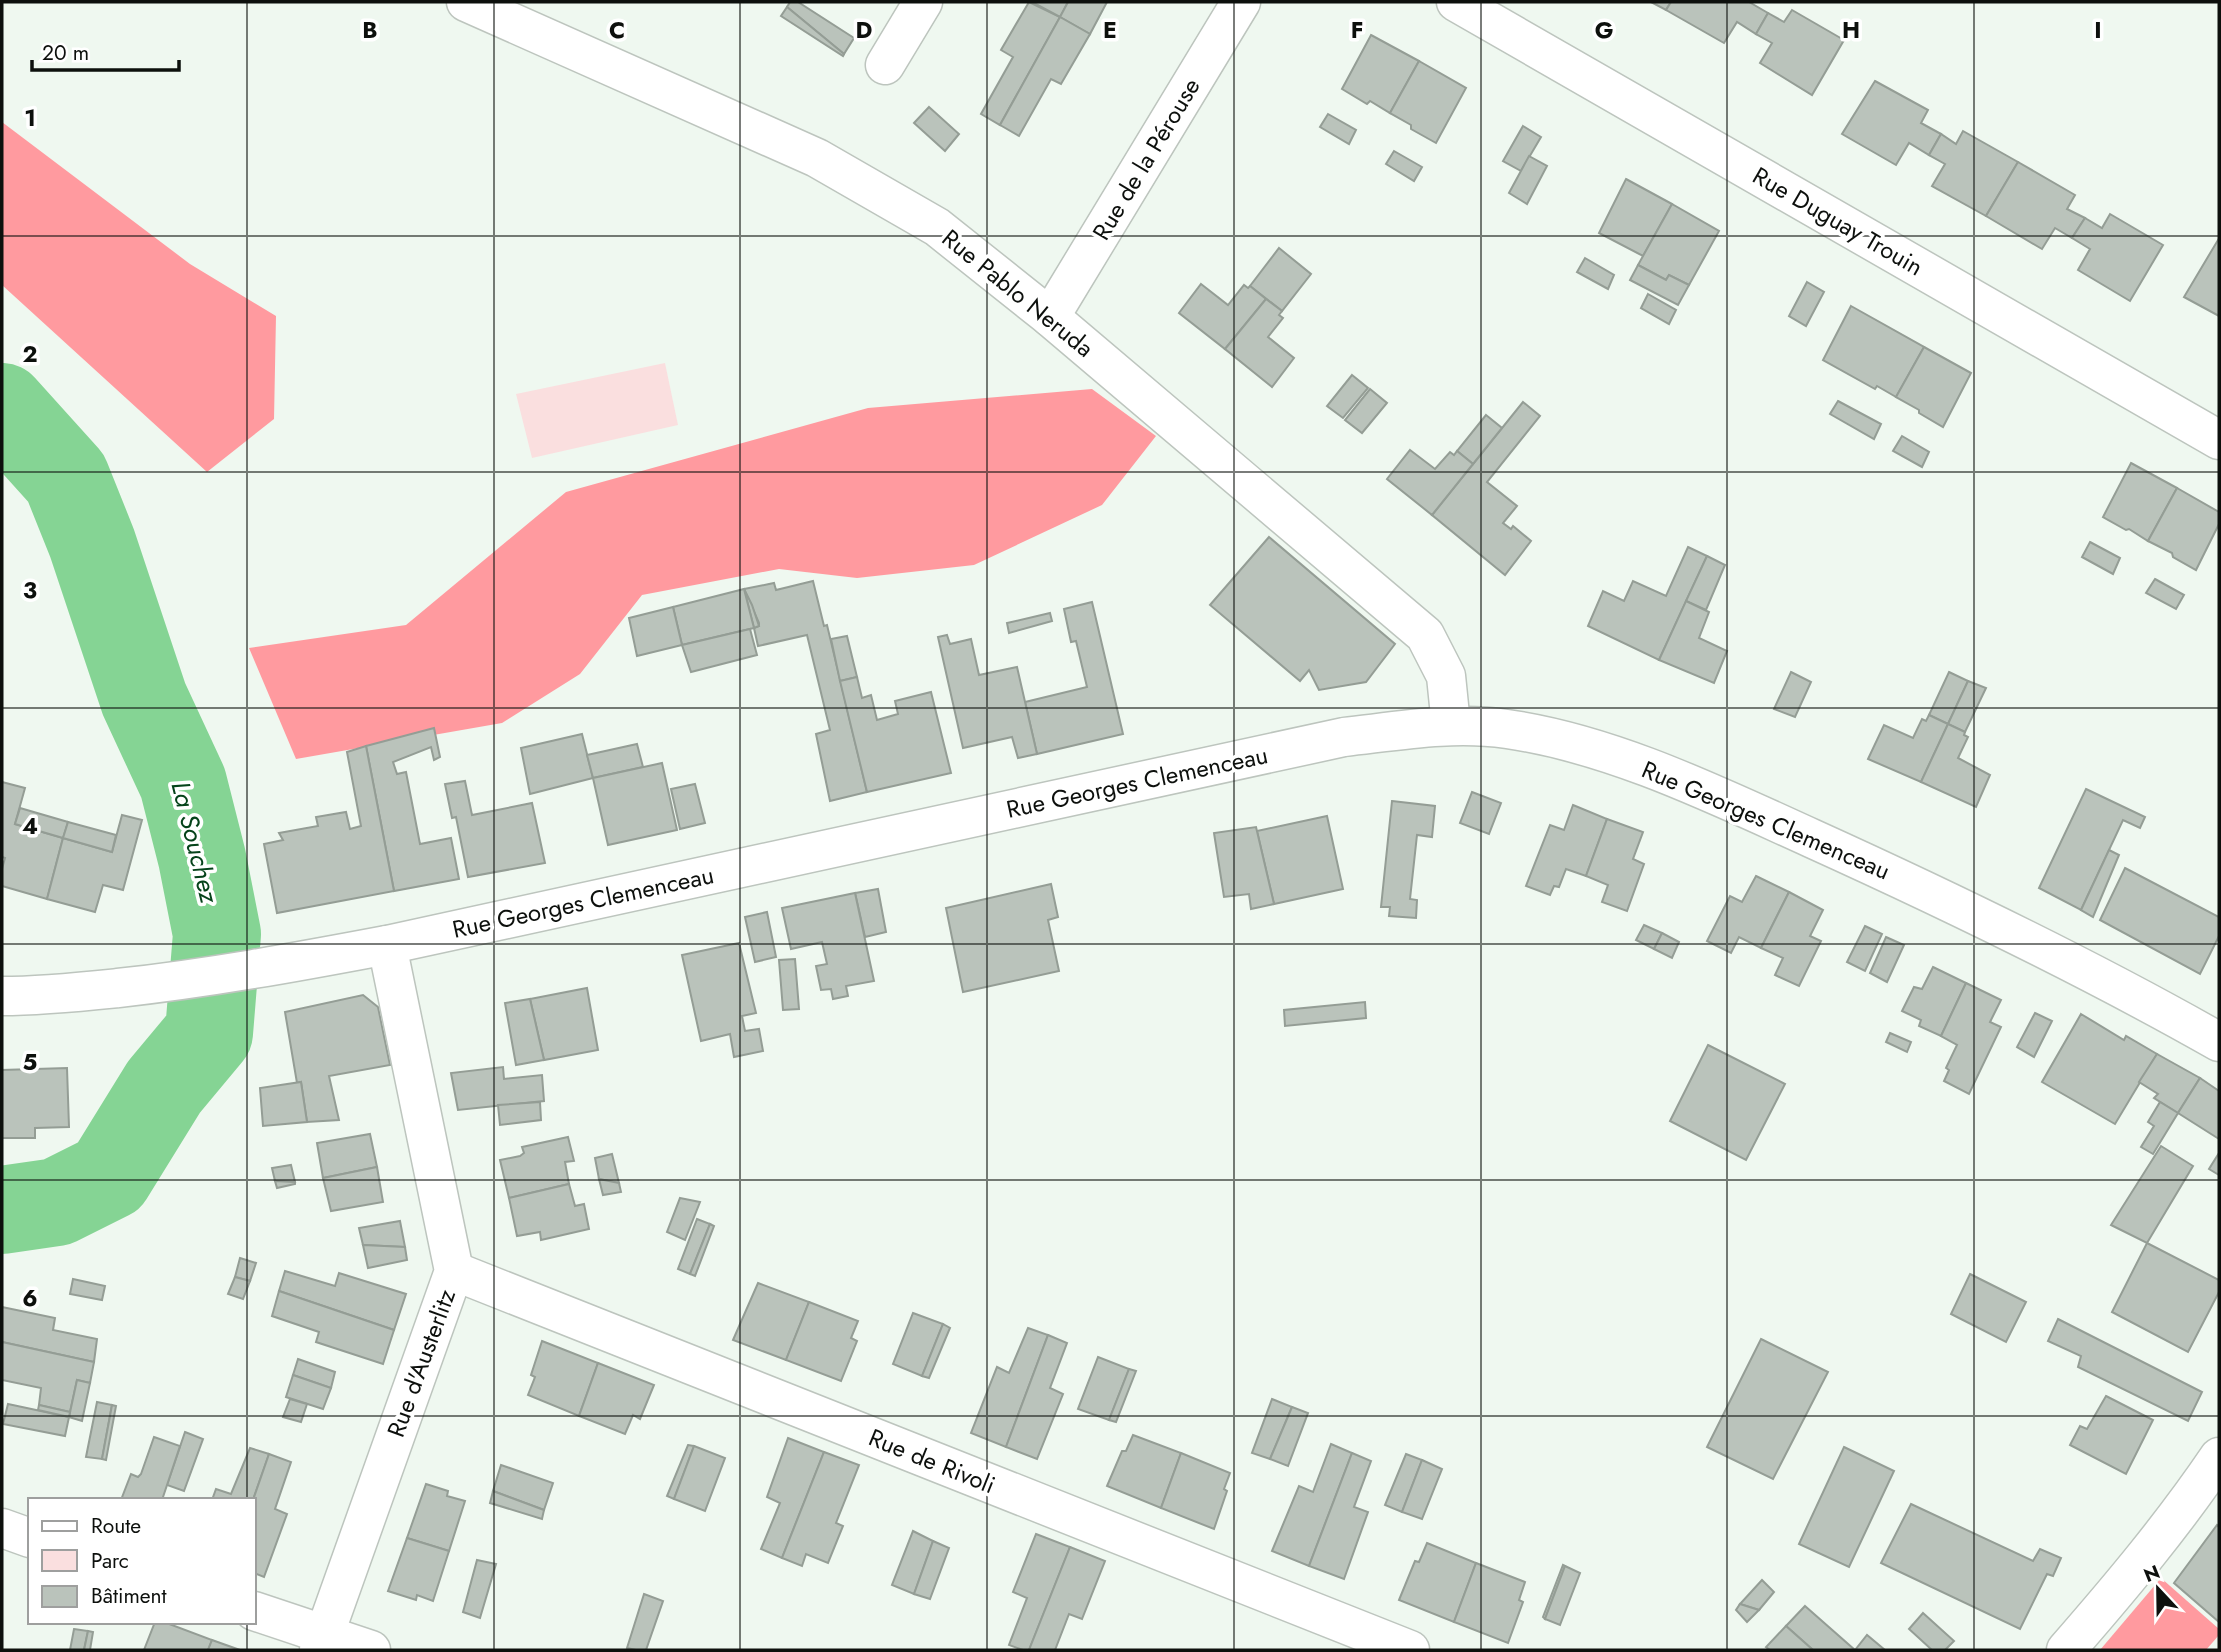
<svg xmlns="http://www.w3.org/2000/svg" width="2221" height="1652" viewBox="0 0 2221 1652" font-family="Jost,sans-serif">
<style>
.green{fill:#fadfdf}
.forest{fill:#ff9a9f}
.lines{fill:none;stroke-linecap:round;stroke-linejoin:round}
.river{stroke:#85d494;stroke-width:88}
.building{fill:#bac3bb;stroke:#949d95;stroke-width:2}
.street-casing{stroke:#bdc5be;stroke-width:41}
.secondary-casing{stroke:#bdc5be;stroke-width:41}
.street{stroke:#fff;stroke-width:38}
.secondary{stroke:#fff;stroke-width:38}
.grid{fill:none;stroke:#0d100d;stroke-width:2;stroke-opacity:0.55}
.labels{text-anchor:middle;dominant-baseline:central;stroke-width:7;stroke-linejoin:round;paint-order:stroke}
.street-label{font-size:24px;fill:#0d100d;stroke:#fff}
.water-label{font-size:26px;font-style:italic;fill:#05431a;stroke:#fff}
.grid-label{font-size:23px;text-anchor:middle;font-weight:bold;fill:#0d100d;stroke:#fff;stroke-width:7;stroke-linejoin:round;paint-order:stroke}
</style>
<rect width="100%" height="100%" fill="#eff8f0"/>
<polygon class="green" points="665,363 678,425 532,458 516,394"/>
<g class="forest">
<polygon points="2,122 190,264 276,316 274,419 207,472 2,285"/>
<polygon points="1092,389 1156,436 1102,505 974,565 857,578 779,569 642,595 580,674 502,723 296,759 249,648 406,625 566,492 868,408"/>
<polygon points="2161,1578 2219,1629 2219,1635 2206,1650 2100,1650"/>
</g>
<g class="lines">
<polyline class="river" points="2,407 66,478 92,543 144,699 183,783 202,858 217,934 209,1033 164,1087 109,1176 57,1202 2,1210"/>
</g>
<g class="building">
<polygon points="790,2 798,2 854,38 844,54 787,7"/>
<polygon points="1029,2 1060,17 1000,125 981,114 1013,57 1001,50"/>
<polygon points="1032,2 1068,2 1060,17"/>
<polygon points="1068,2 1107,2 1090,34 1060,17"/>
<polygon points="1651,2 1671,2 1666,10"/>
<polygon points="1671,2 1749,2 1768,13 1756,34 1737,22 1724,43 1666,10"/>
<polygon points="787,7 844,54 843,56 781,16"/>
<polygon points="1792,10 1844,40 1812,95 1760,63 1772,43 1756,34 1768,13 1784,22"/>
<polygon points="1060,17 1090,34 1061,84 1051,79 1019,136 1000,125"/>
<polygon points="1371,35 1419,61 1390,113 1370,101 1367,104 1342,89"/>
<polygon points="1419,61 1466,88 1436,143 1411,129 1411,125 1390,113"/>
<polygon points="1875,81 1928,110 1921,123 1941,134 1929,155 1909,143 1896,165 1842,134"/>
<polygon points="929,107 959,134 945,151 914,123"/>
<polygon points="1328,114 1356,130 1349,144 1320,127"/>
<polygon points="1523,126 1541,137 1521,171 1503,161"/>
<polygon points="1963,131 2018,162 1986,216 1932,186 1945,164 1929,155 1941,134 1956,144"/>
<polygon points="1394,151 1422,167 1414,181 1386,164"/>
<polygon points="1529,156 1547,166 1527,204 1509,193"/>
<polygon points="2018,162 2075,195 2067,209 2085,218 2072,238 2055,228 2042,249 1986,216"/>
<polygon points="1626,179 1672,204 1643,256 1599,233"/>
<polygon points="1672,204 1719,231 1689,285 1669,275 1666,280 1638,265"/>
<polygon points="2110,214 2163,245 2130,301 2078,270 2090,249 2072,238 2085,218 2102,228"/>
<polygon points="2218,240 2219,241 2219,316 2184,297"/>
<polygon points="1279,248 1311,274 1282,311 1250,286"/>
<polygon points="1585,258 1614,275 1608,289 1577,272"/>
<polygon points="1638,265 1666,280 1669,275 1689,285 1678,305 1630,280"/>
<polygon points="1807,282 1824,292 1806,326 1789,316"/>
<polygon points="1201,284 1228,305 1244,285 1248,288 1250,286 1266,299 1225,349 1179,313"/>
<polygon points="1648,294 1676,310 1669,324 1641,308"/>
<polygon points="1266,299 1282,311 1279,315 1283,318 1268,337 1294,358 1272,387 1225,349"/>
<polygon points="1851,306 1924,347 1896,397 1877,386 1875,389 1823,360"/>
<polygon points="1924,347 1971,373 1943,427 1919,413 1919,410 1896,397"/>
<polygon points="1352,375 1368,388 1343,418 1327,406"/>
<polygon points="1370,389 1387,403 1362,433 1345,420"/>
<polygon points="1838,401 1881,424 1874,439 1830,414"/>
<polygon points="1523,402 1540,416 1487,482 1517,506 1503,523 1511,529 1513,526 1531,541 1505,575 1432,515"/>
<polygon points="1486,415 1502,428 1473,464 1457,451"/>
<polygon points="1902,436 1929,452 1922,467 1893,451"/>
<polygon points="1410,450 1435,469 1450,452 1454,455 1457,451 1473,464 1432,515 1387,479"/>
<polygon points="2131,463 2177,488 2148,541 2129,529 2126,530 2103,517"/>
<polygon points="2177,488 2219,512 2219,524 2196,570 2173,557 2172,553 2148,541"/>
<polygon points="1269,537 1395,644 1366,682 1319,690 1309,670 1300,681 1210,605"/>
<polygon points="2090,542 2120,558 2113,574 2082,557"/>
<polygon points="1688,547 1707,556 1659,660 1588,626 1603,591 1624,601 1633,581 1666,596"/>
<polygon points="1707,556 1725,565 1706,610 1686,601"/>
<polygon points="2155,579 2184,595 2176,609 2146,593"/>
<polygon points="813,581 824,626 827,625 867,792 830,801 816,734 830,730 807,635 758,646 754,628 759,626 759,623 744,589 774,583 776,590"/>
<polygon points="744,589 752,605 759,626 754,628"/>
<polygon points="744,589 754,628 682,645 673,607"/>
<polygon points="1686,601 1709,612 1699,638 1727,651 1714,683 1659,660"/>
<polygon points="1092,602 1123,734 1037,754 1025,702 1087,687 1076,641 1071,642 1064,609"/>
<polygon points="673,607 682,645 637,656 629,618"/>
<polygon points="1050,613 1052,621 1009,633 1007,623"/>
<polygon points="750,629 757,655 691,672 682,645"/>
<polygon points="947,635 950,644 971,639 979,675 1017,667 1037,754 1018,758 1012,737 963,748 938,637"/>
<polygon points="847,636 857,677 840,681 831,639"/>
<polygon points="1791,672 1811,682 1795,717 1774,709"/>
<polygon points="1949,672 1968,681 1948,724 1929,715"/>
<polygon points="857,677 862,698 871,695 877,720 898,714 895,701 931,692 951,773 867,792 840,681"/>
<polygon points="1968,681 1986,688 1965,732 1948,724"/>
<polygon points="1929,715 1948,724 1921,782 1868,759 1884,725 1913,738 1922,719 1926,721"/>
<polygon points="1948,724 1965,732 1964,735 1968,737 1958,758 1990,775 1976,807 1921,782"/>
<polygon points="434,728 440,757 434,760 431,747 393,762 397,774 406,772 420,844 451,838 459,879 394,891 366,746"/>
<polygon points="582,734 593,778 530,794 521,748"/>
<polygon points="637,744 643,767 593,778 587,755"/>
<polygon points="366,746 394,891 277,913 264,844 283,840 279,833 318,826 316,817 346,812 350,829 361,826 347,752"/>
<polygon points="662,763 677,830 608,845 593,778"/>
<polygon points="465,781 472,815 532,803 545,863 468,877 456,817 452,818 445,784"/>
<polygon points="2,782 25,788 15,824 63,838 47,899 2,886 2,869 5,858 2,857"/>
<polygon points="695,784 705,823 680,829 671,789"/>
<polygon points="2086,789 2145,817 2140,828 2123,820 2081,910 2039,888"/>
<polygon points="1472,792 1501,803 1489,834 1460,823"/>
<polygon points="1392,801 1435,806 1432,837 1417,835 1410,899 1417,900 1416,918 1389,916 1390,907 1381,907"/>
<polygon points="1573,805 1607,819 1586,876 1566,869 1559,887 1554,886 1550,895 1526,886 1550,825 1564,830"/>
<polygon points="20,808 68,822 63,838 15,824"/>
<polygon points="122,815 142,820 123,890 103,885 95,912 47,899 63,838 112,852"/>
<polygon points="1327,816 1343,889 1274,904 1257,831"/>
<polygon points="1607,819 1643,832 1633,859 1644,864 1627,911 1602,902 1608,885 1586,876"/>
<polygon points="68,822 116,835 112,852 63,838"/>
<polygon points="1256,827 1274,904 1251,909 1249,894 1224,897 1214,833"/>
<polygon points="2109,850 2119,855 2093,917 2081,910"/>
<polygon points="2125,868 2219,917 2219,936 2200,974 2100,920"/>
<polygon points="1756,876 1789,892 1761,948 1739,937 1731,953 1707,941 1730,896 1742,902"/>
<polygon points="1051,884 1058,917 1048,920 1059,971 963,992 946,908"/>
<polygon points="878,889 886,932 865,937 855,893"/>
<polygon points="1789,892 1823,910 1810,936 1821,941 1799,986 1775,975 1783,958 1761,948"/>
<polygon points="855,893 874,981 846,986 848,996 833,999 831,989 821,990 816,966 827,964 822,942 791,949 782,908"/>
<polygon points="767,912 776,957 755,962 745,917"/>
<polygon points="1644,925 1662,933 1654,949 1636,940"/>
<polygon points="1865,926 1882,934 1865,971 1847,962"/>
<polygon points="1662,933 1679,942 1672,958 1654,949"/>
<polygon points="1886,937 1904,945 1887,982 1870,973"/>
<polygon points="739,943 756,1013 742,1016 745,1031 759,1029 763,1051 734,1057 730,1034 701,1041 682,955"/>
<polygon points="795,959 799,1009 783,1010 779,960"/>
<polygon points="1933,967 1966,983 1941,1036 1919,1026 1921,1020 1902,1011 1914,987 1922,989"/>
<polygon points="1966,983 2001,1000 1990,1022 2001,1027 1969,1094 1944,1081 1949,1070 1946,1068 1957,1045 1941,1036"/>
<polygon points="587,988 598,1050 544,1060 530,999"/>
<polygon points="363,995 378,1007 390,1065 329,1076 339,1120 307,1122 301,1082 297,1083 285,1012"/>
<polygon points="530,999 544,1060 516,1065 505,1003"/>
<polygon points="1365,1002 1366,1018 1285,1026 1284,1010"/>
<polygon points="2035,1013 2052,1021 2034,1057 2017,1047"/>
<polygon points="2081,1014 2124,1040 2126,1036 2157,1054 2115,1124 2042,1082"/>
<polygon points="1890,1033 1911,1042 1907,1052 1886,1042"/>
<polygon points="1708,1045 1785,1084 1746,1160 1670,1121"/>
<polygon points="2157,1054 2200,1078 2178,1113 2154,1098 2158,1094 2139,1082"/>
<polygon points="503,1067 504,1079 542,1075 544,1101 458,1110 451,1073"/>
<polygon points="67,1068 69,1127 35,1128 35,1138 2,1138 2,1070"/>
<polygon points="2200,1078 2219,1091 2219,1139 2178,1113"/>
<polygon points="301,1082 307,1122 263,1126 260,1088"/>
<polygon points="540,1102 541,1120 500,1125 498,1105"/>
<polygon points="2160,1102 2178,1113 2153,1154 2141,1147 2154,1126 2148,1122"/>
<polygon points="370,1134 377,1167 323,1178 317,1143"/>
<polygon points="568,1137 574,1161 565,1162 569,1184 509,1198 500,1160 520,1156 524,1153 522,1147"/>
<polygon points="2161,1146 2193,1166 2147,1243 2111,1225"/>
<polygon points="2219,1153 2219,1175 2209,1169"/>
<polygon points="612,1154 619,1183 599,1179 595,1158"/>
<polygon points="291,1165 295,1182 275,1181 272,1168"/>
<polygon points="377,1167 383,1202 331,1211 323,1178"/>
<polygon points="599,1179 619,1183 621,1192 603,1195"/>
<polygon points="275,1181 295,1182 295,1184 277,1188"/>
<polygon points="569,1184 575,1206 584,1204 589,1229 541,1240 540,1232 517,1236 509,1198"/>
<polygon points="680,1198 700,1202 685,1240 667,1232"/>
<polygon points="697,1219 710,1224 690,1274 678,1269"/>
<polygon points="400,1221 405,1247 363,1245 359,1228"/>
<polygon points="710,1224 714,1226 695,1276 690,1274"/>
<polygon points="2147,1243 2219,1280 2219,1292 2188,1352 2112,1312"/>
<polygon points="363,1245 405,1247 407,1260 368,1268"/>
<polygon points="240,1258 256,1263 250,1281 235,1277"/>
<polygon points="285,1271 335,1286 339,1273 406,1294 394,1330 279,1291"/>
<polygon points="1970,1274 2026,1302 2006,1342 1951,1314"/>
<polygon points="235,1277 250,1281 243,1299 228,1294"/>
<polygon points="73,1279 105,1286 102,1300 70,1294"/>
<polygon points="758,1283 809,1302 786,1360 733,1340"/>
<polygon points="279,1291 394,1330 383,1364 316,1342 319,1332 272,1316"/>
<polygon points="809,1302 858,1321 851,1338 857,1341 841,1381 786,1360"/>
<polygon points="2,1307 55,1318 53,1330 97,1339 94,1362 2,1342"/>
<polygon points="913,1313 943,1324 922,1376 893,1364"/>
<polygon points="2058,1319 2202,1392 2188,1421 2078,1367 2081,1356 2048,1341"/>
<polygon points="943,1324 950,1328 929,1378 922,1376"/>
<polygon points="1028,1328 1048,1335 1006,1447 971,1433 997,1367 1009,1373"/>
<polygon points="1048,1335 1067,1343 1050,1388 1063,1394 1037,1459 1006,1447"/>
<polygon points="1761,1339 1828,1372 1773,1479 1707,1447"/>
<polygon points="542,1341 598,1363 579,1416 528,1395 535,1377 531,1375"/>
<polygon points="2,1342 94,1362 90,1383 77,1380 70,1412 39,1405 41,1388 2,1380"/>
<polygon points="1098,1357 1129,1369 1109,1420 1078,1409"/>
<polygon points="298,1359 335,1372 331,1388 293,1375"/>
<polygon points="598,1363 654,1385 640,1419 633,1415 625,1434 579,1416"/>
<polygon points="1129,1369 1136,1371 1116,1422 1109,1420"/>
<polygon points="293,1375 331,1388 323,1409 286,1397"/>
<polygon points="77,1380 90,1383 82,1421 69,1417"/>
<polygon points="2106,1396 2153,1420 2126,1474 2070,1445 2080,1426 2087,1429"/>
<polygon points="290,1399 307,1404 301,1422 283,1417"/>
<polygon points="1272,1399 1292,1407 1270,1459 1252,1453"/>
<polygon points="97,1402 112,1405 102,1459 86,1457"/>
<polygon points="8,1404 69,1417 65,1436 3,1424"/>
<polygon points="39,1405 70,1412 69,1417 38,1410"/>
<polygon points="112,1405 116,1406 106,1460 102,1459"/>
<polygon points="1292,1407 1308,1413 1288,1466 1270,1459"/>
<polygon points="185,1432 203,1439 184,1491 167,1485"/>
<polygon points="1133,1435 1181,1453 1161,1508 1107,1486 1122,1451 1126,1451"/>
<polygon points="154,1437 180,1446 162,1500 121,1500 131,1474 138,1477 141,1474"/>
<polygon points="788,1438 824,1452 782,1558 761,1549 780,1503 767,1497"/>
<polygon points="1331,1444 1352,1453 1309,1566 1272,1551 1299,1486 1313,1492"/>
<polygon points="688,1445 694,1446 674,1499 667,1496"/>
<polygon points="694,1446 725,1458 705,1511 674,1499"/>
<polygon points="1844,1447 1894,1471 1849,1567 1799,1544"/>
<polygon points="250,1448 269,1454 253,1500 212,1500 216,1489 231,1494"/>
<polygon points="824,1452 859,1465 836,1523 843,1526 828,1563 806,1554 802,1566 782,1558"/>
<polygon points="1181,1453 1230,1473 1224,1489 1227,1491 1214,1529 1161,1508"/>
<polygon points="1352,1453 1371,1461 1354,1507 1368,1512 1344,1579 1309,1566"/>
<polygon points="269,1454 291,1462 275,1509 287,1514 264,1577 254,1573 253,1500"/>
<polygon points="1406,1454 1422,1460 1402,1512 1385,1505"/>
<polygon points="1422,1460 1442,1469 1422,1519 1402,1512"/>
<polygon points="501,1465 553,1483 544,1510 493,1491"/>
<polygon points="426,1484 448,1491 447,1496 465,1501 449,1551 407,1538"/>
<polygon points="493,1491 544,1510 542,1519 490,1503"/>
<polygon points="1911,1504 2033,1561 2040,1549 2061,1558 2053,1576 2047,1574 2020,1629 1881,1563"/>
<polygon points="2217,1525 2219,1527 2219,1622 2174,1583"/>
<polygon points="913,1531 933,1541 914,1594 892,1585"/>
<polygon points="1036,1534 1070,1547 1029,1650 1023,1650 1009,1645 1027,1598 1013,1592"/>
<polygon points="407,1538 449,1551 433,1601 417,1595 416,1600 388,1591"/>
<polygon points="933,1541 949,1548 930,1599 914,1594"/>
<polygon points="1427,1543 1476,1563 1454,1622 1399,1600 1415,1561 1419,1562"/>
<polygon points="1070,1547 1105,1561 1082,1619 1069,1614 1055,1650 1029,1650"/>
<polygon points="477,1560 496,1564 480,1618 463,1612"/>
<polygon points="1476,1563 1525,1582 1519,1600 1523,1602 1508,1643 1454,1622"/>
<polygon points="1563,1565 1565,1566 1545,1619 1543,1617"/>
<polygon points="1565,1566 1580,1573 1560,1625 1545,1619"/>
<polygon points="1762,1580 1774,1592 1759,1610 1740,1604"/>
<polygon points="644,1594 663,1601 646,1650 636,1650 627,1648"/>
<polygon points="1740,1604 1759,1610 1747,1622 1736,1610"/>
<polygon points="1805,1606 1855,1650 1867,1635 1885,1650 1813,1650 1786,1626"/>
<polygon points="1923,1613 1954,1641 1945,1650 1932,1650 1909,1629"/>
<polygon points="155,1622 164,1622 212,1640 208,1650 144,1650"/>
<polygon points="1786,1626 1813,1650 1770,1650 1766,1647"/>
<polygon points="74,1629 88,1631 84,1650 70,1650"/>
<polygon points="88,1631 93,1632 90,1650 84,1650"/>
<polygon points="212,1640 240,1650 208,1650"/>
</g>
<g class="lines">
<g class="street-casing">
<g id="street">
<polyline points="466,2 817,158 937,227 1050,317 1425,635 1446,676 1451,725"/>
<polyline points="1456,2 2219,440"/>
<polyline points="885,65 923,2"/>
<polyline points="1050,317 1241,2"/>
<polyline points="454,1271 1410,1650"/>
<polyline points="2,1528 30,1538"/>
<polyline points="254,1611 371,1650"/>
<polyline points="319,1650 454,1271 387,945"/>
<path d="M 2066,1650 C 2120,1588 2173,1525 2219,1457"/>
</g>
</g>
<g class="secondary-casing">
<path id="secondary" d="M 2,996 C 41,996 79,992 118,988 C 209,978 297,962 387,945 L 1344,737 C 1398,731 1452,721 1507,729 C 1612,744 1716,795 1811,838 C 1950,901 2087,967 2219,1042"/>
</g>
<use href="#street" class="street"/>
<use href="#secondary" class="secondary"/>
</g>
<path class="grid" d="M 247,2 L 247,1500M 494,2 L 494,1650M 740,2 L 740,1650M 987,2 L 987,1650M 1234,2 L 1234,1650M 1481,2 L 1481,1650M 1727,2 L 1727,1650M 1974,2 L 1974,1650M 2,236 L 2219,236M 2,472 L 2219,472M 2,708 L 2219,708M 2,944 L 2219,944M 2,1180 L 2219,1180M 2,1416 L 2219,1416M 247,1622 L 247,1650"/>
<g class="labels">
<g class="street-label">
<text transform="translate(1146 159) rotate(-59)">Rue de la Pérouse</text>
<text transform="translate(1838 221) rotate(30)">Rue Duguay Trouin</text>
<text transform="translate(1018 293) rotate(39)">Rue Pablo Neruda</text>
<text transform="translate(1137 782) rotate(-12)">Rue Georges Clemenceau</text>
<text transform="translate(1766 820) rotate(23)">Rue Georges Clemenceau</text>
<text transform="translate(583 902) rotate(-12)">Rue Georges Clemenceau</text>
<text transform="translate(421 1363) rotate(-70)">Rue d'Austerlitz</text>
<text transform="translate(932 1461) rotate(22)">Rue de Rivoli</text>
</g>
<g class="water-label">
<text transform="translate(195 842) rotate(76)">La Souchez</text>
</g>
</g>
<g class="grid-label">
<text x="370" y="38">B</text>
<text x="617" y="38">C</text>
<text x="864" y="38">D</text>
<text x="1110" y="38">E</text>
<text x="1357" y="38">F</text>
<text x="1604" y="38">G</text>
<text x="1851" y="38">H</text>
<text x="2098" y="38">I</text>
<text x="30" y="126">1</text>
<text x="30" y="362">2</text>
<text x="30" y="598">3</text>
<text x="30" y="834">4</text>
<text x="30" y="1070">5</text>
<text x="30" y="1306">6</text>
</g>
<rect width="2221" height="1652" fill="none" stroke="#0d100d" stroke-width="7"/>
<rect x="28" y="1498" width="228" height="126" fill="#ffffff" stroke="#9e9f9e" stroke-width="2"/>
<rect x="42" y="1521" width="35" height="10" fill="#ffffff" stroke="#9e9f9e" stroke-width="2"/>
<text x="91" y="1533" font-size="21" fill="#0d100d">Route</text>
<rect x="42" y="1550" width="35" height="21" fill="#fadfdf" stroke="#9e9f9e" stroke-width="2"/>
<text x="91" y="1568" font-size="21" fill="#0d100d">Parc</text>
<rect x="42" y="1586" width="35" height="21" fill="#bac3bb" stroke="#9e9f9e" stroke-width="2"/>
<text x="91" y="1603" font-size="21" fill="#0d100d">Bâtiment</text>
<g transform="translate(2158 1589) rotate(338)" stroke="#ffffff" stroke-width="5" paint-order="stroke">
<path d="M0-5L12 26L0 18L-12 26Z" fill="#0d100d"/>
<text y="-10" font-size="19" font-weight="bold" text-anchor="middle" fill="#0d100d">N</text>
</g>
<path d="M32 60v10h147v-10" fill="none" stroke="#0d100d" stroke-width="3.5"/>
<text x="42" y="60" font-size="21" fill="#0d100d" stroke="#ffffff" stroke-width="5" paint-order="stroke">20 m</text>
</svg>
